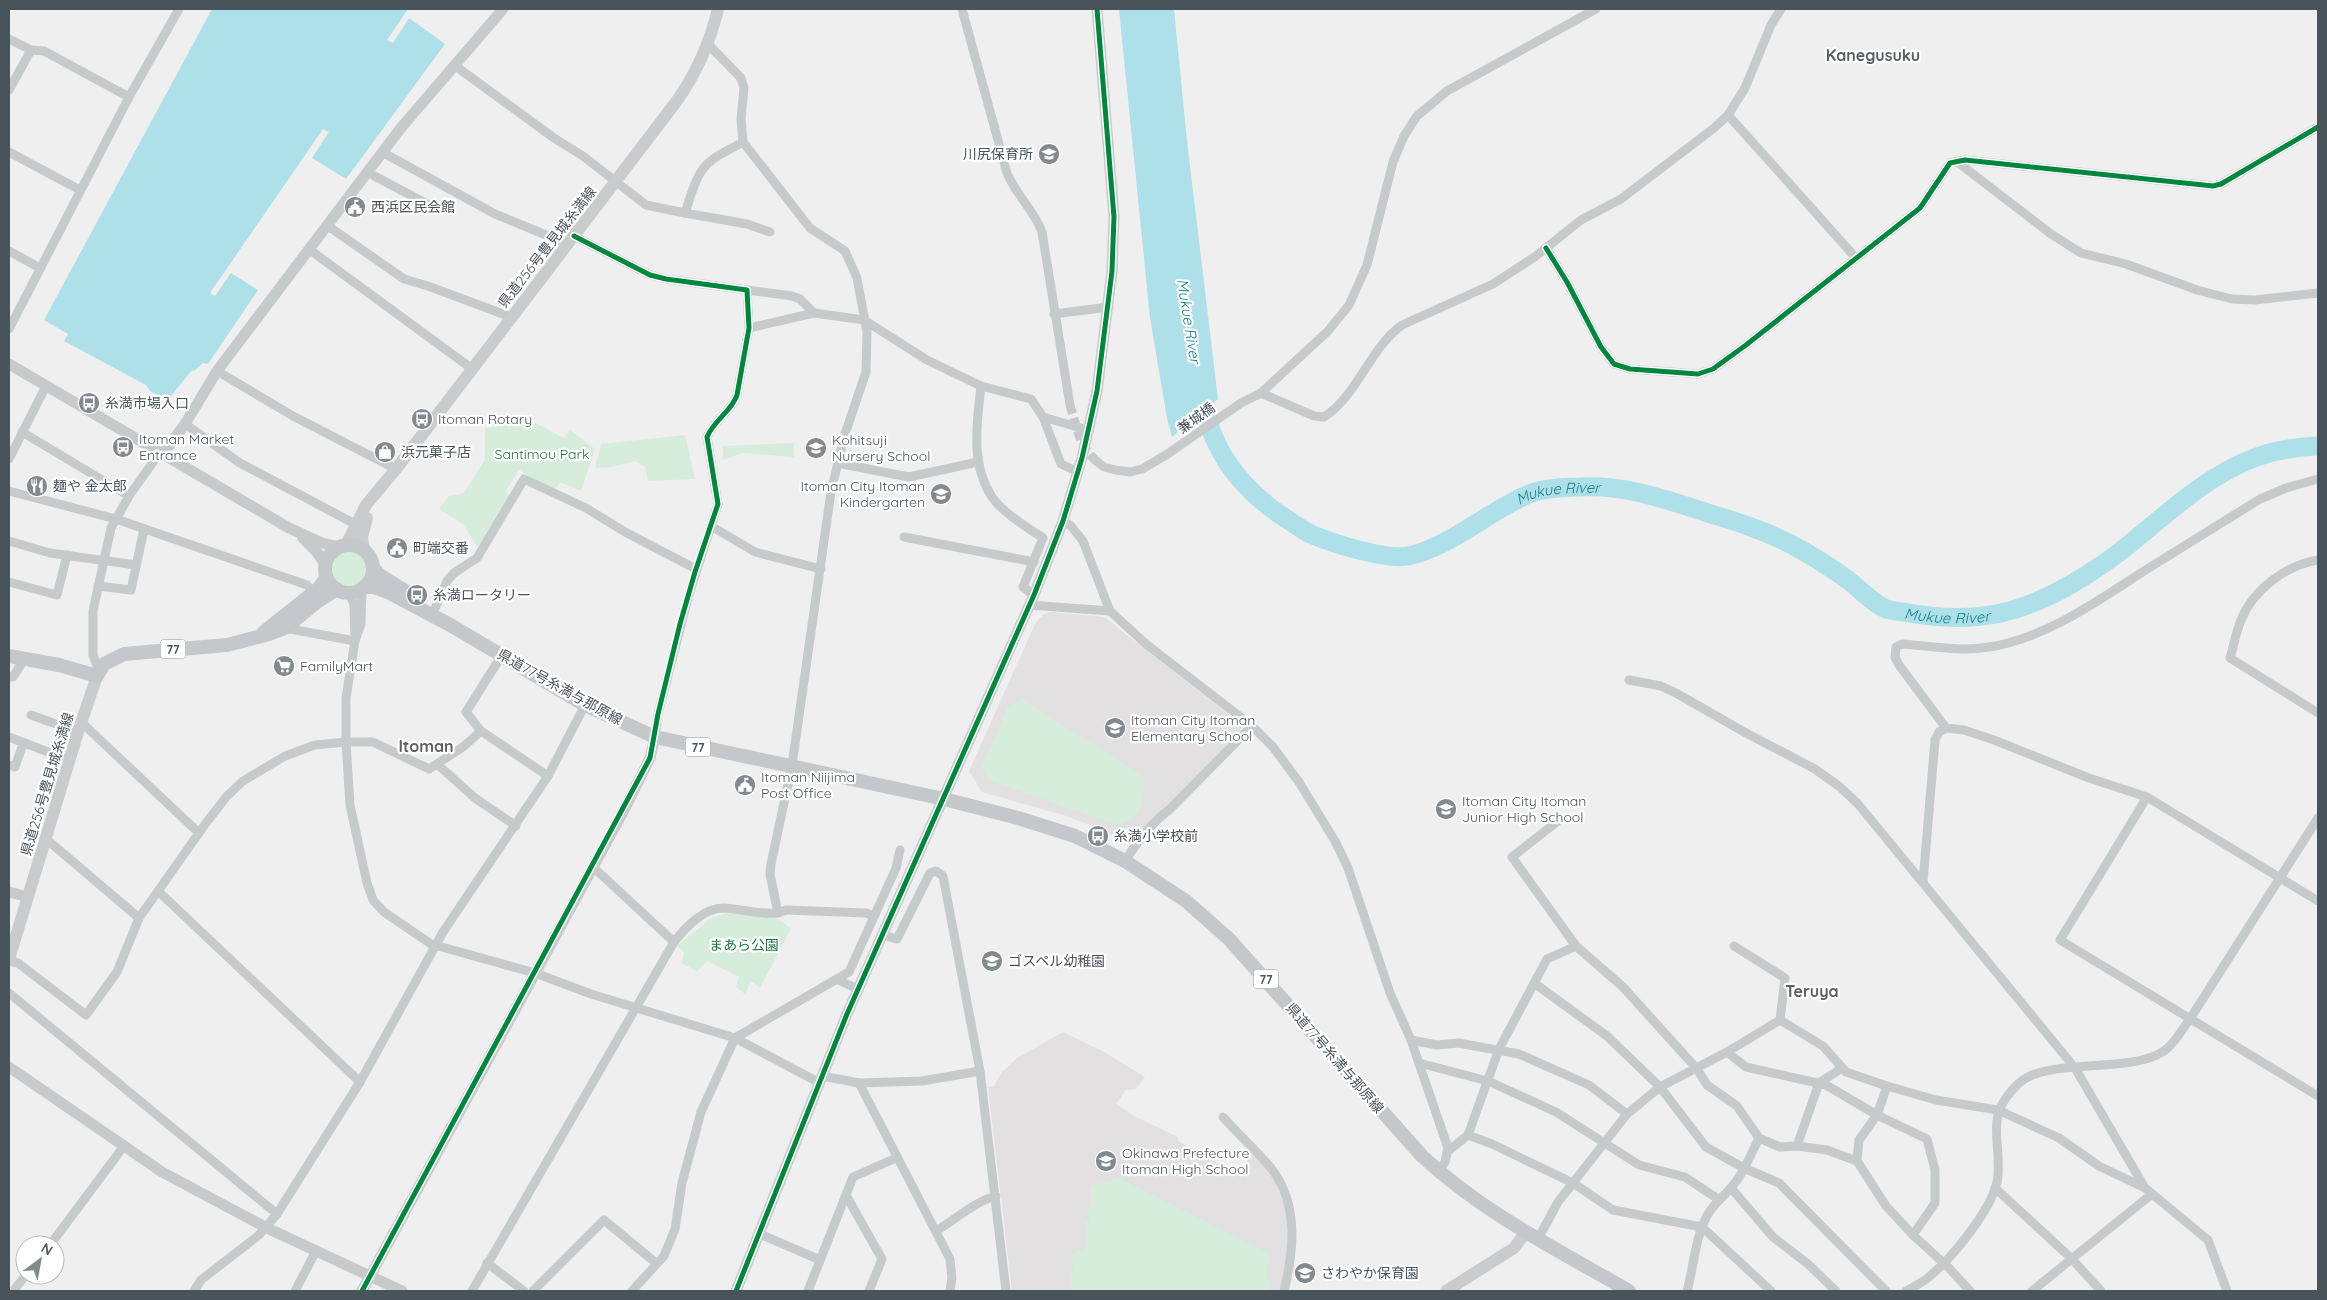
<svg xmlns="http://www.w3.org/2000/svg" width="2327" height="1300" viewBox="0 0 2327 1300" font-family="Quicksand,'Noto Sans JP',sans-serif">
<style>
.education{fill:#e2e0e1}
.green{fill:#d6eddc}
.water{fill:#ade0e8}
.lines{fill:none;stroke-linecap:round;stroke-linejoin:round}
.river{stroke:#ade0e8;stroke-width:19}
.minor-tunnel{stroke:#c6c8ca;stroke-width:9;stroke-dasharray:9 4.5;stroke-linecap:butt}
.minor{stroke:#c7cacb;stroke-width:9}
.tertiary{stroke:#c7cacb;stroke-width:11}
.secondary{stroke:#c9cbcd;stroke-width:12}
.primary{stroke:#c5c8ca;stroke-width:14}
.cycleway-casing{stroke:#fff;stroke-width:8}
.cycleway{stroke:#00873e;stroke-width:5}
.labels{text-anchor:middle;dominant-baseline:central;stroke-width:4.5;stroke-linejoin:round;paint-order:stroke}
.shield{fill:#fff;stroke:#7f878c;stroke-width:1}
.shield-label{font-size:12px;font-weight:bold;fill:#48535a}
.poi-label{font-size:14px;fill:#48535a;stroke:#fff;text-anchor:start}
.street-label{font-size:14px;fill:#48535a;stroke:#fff}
.park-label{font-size:14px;fill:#1e7643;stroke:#fff}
.water-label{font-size:15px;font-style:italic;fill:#16808f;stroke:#fff}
.quarter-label{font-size:16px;font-weight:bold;fill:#5b5f62;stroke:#fff}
</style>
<rect width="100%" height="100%" fill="#f0efef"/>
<g class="education">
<polygon points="1052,612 1104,617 1242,725 1240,732 1215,758 1131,844 1090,825 1063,815 982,792 969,771 1036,622 1045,613"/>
<polygon points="1063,1032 1104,1052 1145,1077 1136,1089 1126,1090 1116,1104 1136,1117 1178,1137 1178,1141 1234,1172 1241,1168 1252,1154 1267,1168 1272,1174 1287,1211 1288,1256 1280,1291 1012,1291 988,1087 994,1086 1002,1072 1017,1058"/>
</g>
<g class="green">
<polygon points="534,422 564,438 570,430 595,449 581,491 560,482 554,491 519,470 505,492 510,495 478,548 463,524 439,509 449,496 464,493 485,459 485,428"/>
<polygon points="685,435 695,479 648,481 645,467 635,461 612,467 595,468 601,444"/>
<polygon points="794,443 794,457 743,453 723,460 723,446"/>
<circle cx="349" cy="568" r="20"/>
<path d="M 1022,699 L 1141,775 L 1145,781 C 1141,804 1143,820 1117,825 L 988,780 L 982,767 L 1007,709 Z"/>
<path d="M 730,912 C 752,914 775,912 791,929 L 760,988 L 751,981 L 745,994 L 736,987 L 739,977 L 707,961 L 697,972 L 682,963 L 684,952 L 677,946 L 711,918 Z"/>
<polygon points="1119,1178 1270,1254 1265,1277 1272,1282 1269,1291 1072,1291 1070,1273 1073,1272 1072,1254 1088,1247 1084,1223 1090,1221 1087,1208 1091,1206 1091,1186"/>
</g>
<g class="water">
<polygon points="212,9 408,9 387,40 393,43 409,18 445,44 346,179 312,158 329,132 323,129 210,293 215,296 231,273 258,290 208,364 203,363 194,371 192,370 167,401 150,391 146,385 64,341 68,334 44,320"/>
<polygon points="1119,9 1174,9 1187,141 1218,399 1172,437 1167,418 1150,318"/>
</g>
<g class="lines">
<path class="river" id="s1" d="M 1199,386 C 1209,445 1235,485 1285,518 C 1294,523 1303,531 1313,535 C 1334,544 1386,560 1408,556 C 1449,548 1490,510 1529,494 C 1544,488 1566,487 1581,487 C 1627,485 1664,499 1708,513 C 1741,523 1775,534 1805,552 C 1819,560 1834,570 1848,580 C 1860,589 1871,602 1884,608 C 1890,611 1897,611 1903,612 C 1935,618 1969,620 2001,613 C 2045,603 2085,578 2121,551 C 2164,517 2202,478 2254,458 C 2274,450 2297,447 2318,446"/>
<path class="minor-tunnel" d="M 1070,405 C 1076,425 1079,445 1095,460"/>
<g class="minor">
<path d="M 962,9 L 1007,173 C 1016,195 1034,210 1042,232 L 1070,405"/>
<polyline points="9,39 31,50 44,51 129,97"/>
<polyline points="708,44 741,78 744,88 741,119 743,142 810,228 845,251 857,278 867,332 866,372 844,437 831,492 792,765 771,864 770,874 778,913 786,910 866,913 874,916"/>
<path d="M 454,65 L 554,138 L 583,156 L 646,205 L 685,213 C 691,196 696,171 712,160 C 721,153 733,148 743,142"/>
<polyline points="9,90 31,50"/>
<polyline points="1728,115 1856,258"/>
<polyline points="9,152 80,190"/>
<polyline points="382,152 495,214 568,244"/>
<polyline points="1956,161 2051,234 2081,253 2126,264 2197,290 2232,299 2255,300 2318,293"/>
<polyline points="367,172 429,205"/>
<polyline points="685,213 747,224 770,232"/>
<polyline points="328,226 404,279 428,286 511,317"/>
<path d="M 574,236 L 650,275 L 666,279 L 747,290 L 749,328 L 737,395 C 732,411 714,420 707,437 L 718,504 L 688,598 L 658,714 L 655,737"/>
<polyline points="1546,248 1567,282 1601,347 1614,364 1630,369 1698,374 1713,369 1746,345 1920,208 1950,163 1965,160 2213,186 2221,184 2318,127"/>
<polyline points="310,250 471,368"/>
<polyline points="9,251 40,268"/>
<polyline points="747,290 792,296 800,299 814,313"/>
<polyline points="1054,314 1109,307"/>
<polyline points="749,328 814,313 864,320 927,360 981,386 1031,399 1043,417 1061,464 1078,472"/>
<polyline points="9,329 129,97 179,9"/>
<polyline points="217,371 293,416 396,469"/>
<path d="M 981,386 C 977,423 970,464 992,497 C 1002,512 1028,528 1043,538 L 1023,587 L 1034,595"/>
<path d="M 1261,393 L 1314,416 L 1324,417 C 1358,395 1369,349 1402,325 L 1493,284 L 1536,256 L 1581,220 L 1621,199 L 1714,128 L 1728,115 L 1745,88 L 1771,25 L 1781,9"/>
<polyline points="1043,417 1088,430"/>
<polyline points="185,424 240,463 357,525"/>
<polyline points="22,432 129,496"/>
<polyline points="9,459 46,386"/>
<polyline points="1095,460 1104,467 1115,470 1130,472 1142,469 1166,455 1241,403 1261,393 1328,331 1349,305 1367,265 1393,162 1404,136 1417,116 1447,91 1596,9"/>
<polyline points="837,463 909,477 978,462"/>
<polyline points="9,491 116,519 307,585 313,593"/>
<polyline points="1063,521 1071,526 1083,541 1110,611 1146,644 1252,726 1273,747 1299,782 1335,841 1348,868 1390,993 1411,1040 1448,1148 1445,1162 1439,1172"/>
<polyline points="711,526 755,552 821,569"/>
<polyline points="904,537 1034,562"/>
<polyline points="9,541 50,553 136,565"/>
<path d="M 2318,560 C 2286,565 2253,590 2241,620 C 2236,632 2234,645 2230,658 L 2318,713"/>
<polyline points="9,582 57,595 67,555"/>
<polyline points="98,586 131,590 144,529"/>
<polyline points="349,592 354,605 355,641 346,698 346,742 350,805 367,883 373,900 384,912 431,944 535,973 591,994 735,1038 820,1083"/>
<polyline points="1029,605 1110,611"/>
<polyline points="434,611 447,581 454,573 477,558 524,479 586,508 625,532 696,569"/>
<polyline points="285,628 355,641"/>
<polyline points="356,638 361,624 362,589"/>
<polyline points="99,672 93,655 93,611 111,528 129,496 156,458 163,454"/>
<polyline points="9,677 13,677 25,658"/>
<polyline points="1629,680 1661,686 1676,693 1746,733 1815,769 1840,787 1858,804 2075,1068 2145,1188 2208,1240 2227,1291"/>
<polyline points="31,715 78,732"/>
<polyline points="81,722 199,833"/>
<path d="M 1946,728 L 1899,665 L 1895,657 L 1896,647 L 1902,644 C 1930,646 1960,652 1989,647 C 2046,638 2096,602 2144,571 C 2182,547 2221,523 2260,499 L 2286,488 L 2318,479"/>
<polyline points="481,731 548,776"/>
<polyline points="9,737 69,760"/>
<polyline points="437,764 475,798 516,826"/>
<polyline points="9,765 15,767 23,744"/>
<polyline points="2147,797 2060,940 2318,1096"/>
<polyline points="1558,821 1512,857 1576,946 1623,987 1697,1069 1707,1085 1737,1106 1759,1138"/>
<polyline points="45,838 139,918"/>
<path d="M 1125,861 C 1137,842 1151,823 1169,810 L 1252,726"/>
<polyline points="593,867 674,942"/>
<polyline points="1923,882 1935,740 1939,732 1946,728 1964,730 1994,740 2089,778 2147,797 2318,901"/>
<polyline points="158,891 360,1082"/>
<polyline points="883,935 897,939 930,873 936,871 943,876 980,1071 1006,1291"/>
<polyline points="1734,946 1785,978 1780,1020"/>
<polyline points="9,961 18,963 86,1015 117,972 139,918 206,823 227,796 243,781 285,756 315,745 346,742 373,742 429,769 463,747 481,731 466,712 502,655"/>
<polyline points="838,980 858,989"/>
<polyline points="1534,983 1607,1036 1660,1087 1706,1147 1744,1168 1779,1183 1886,1291"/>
<polyline points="9,993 277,1214"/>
<polyline points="1411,1040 1437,1045 1458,1043 1519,1054 1589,1085 1627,1114"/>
<polyline points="1727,1052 1780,1020 1823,1046 1846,1072 1887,1086"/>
<polyline points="1419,1063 1488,1081 1556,1112 1639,1165 1685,1177 1718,1199"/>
<polyline points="822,1076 859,1083 922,1081 980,1071"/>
<polyline points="859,1083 950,1259 952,1278 950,1291"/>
<path d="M 1223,1117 C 1238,1134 1256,1150 1271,1168 C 1299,1204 1294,1250 1284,1291"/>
<polyline points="1468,1135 1499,1049 1547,959 1576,946"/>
<polyline points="1797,1146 1819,1083 1842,1068"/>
<polyline points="1447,1152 1468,1135 1492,1144 1573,1183 1613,1210 1702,1227 1771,1291"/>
<polyline points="1857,1161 1859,1140 1877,1115 1927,1139 1935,1170 1935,1203 1913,1235"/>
<polyline points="1731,1188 1773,1237 1808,1264 1836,1291"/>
<polyline points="1995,1188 2072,1259 2101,1291"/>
<polyline points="847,1197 882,1259 869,1291"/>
<path d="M 936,1231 C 956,1219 974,1202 996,1196"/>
<polyline points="760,1234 820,1260"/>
<polyline points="1538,1239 1558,1202 1627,1114 1660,1087 1727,1052 1746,1067 1826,1085 1877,1115 1887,1086 1936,1100 1998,1110 2059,1138 2099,1166 2145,1188"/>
<polyline points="50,1245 124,1146"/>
<polyline points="487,1263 524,1291"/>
<polyline points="13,1291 26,1275"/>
<polyline points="194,1291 201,1280 259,1235 277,1214 360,1082 443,932 548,776 585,705"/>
<polyline points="295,1291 316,1251"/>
<path d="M 472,1291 L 674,942 C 686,927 703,908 724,908 C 743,909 759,915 778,913"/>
<polyline points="533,1291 604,1220 656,1263"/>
<polyline points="632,1291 664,1256 675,1229 682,1183 701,1112 735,1038 849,972 896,868 900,850"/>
<polyline points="808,1291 853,1177 896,1158"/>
<path d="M 1687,1291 C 1694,1267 1695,1236 1708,1214 C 1714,1204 1721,1199 1728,1191 C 1742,1177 1750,1156 1759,1138 L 1780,1147 L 1797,1146 L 1827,1150 L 1857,1161 L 1886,1206 L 1913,1235 L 1949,1268 L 1970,1291"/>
<path d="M 1906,1291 C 1912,1288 1919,1284 1925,1280 C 1950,1261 1995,1207 1998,1176 C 2001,1137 1984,1116 2018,1084 C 2047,1056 2128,1075 2164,1051 C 2175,1044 2182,1029 2190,1019 L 2318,818"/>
<polyline points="2032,1291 2152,1194"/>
</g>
<g class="tertiary">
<polyline points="9,364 289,528 322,543 339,547"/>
<polyline points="163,454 185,424 217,371 400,129 503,9"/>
<polyline points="303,538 316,551 325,564"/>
<polyline points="9,892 28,897"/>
<polyline points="9,1067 162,1172 267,1228 402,1291"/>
<polyline points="362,1291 624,810 650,758 655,737"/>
<polyline points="736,1291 847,1014 1034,595 1063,521 1082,458 1097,391 1112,271 1114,217 1097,9"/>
</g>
<g class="secondary">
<path d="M 346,545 L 366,505 L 396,469 L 676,102 C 696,74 710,42 718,9"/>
<polyline points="364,551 362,537 367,518"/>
<polyline points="9,959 78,732 97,676"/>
<polyline points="1446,1291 1514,1248 1526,1232"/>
</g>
<g class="primary">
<circle cx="349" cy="569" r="24"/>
<polyline points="373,567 378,574 408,593"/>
<path d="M 364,587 L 374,587 L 390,593 L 452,626 L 585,705 L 655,737 L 944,799 L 1018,818 L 1075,836 L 1125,861 L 1186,901 L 1229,939 L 1422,1156 C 1483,1213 1558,1250 1629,1291"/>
<polyline points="264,632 318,589 326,578"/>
<polyline points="9,656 59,665 97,676 104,664 124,654 227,645 269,634 285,628 318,601 337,589"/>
</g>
<g class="cycleway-casing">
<g id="cycleway">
<polyline points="1546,248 1567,282 1601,347 1614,364 1630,369 1698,374 1713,369 1746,345 1920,208 1950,163 1965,160 2213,186 2221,184 2318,127"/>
<path d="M 362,1291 L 650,758 L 658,714 L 680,624 L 695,572 L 718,504 L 707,437 C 714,420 732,411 737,395 L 749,328 L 747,290 L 666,279 L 650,275 L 574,236"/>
<polyline points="736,1291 847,1014 1034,595 1063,521 1082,458 1097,391 1112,271 1114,217 1097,9"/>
</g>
</g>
<use href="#cycleway" class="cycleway"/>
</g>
<defs>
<g id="school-disc" transform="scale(1.125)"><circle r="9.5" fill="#838a8e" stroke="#fff"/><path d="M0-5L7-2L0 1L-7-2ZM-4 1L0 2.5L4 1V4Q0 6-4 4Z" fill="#fff"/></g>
<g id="civic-disc" transform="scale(1.125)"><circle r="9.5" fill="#838a8e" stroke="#fff"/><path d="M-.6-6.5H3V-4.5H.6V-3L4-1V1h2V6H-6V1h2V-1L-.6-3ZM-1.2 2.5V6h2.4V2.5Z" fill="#fff"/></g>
<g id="bus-disc" transform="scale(1.125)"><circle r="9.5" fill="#838a8e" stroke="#fff"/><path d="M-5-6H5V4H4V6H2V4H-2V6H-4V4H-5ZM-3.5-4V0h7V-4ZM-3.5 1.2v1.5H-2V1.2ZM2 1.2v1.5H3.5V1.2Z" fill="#fff"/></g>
<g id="shop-disc" transform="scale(1.125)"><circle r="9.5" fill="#838a8e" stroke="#fff"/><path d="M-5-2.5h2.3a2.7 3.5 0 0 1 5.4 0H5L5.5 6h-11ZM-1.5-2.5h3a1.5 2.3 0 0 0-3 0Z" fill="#fff"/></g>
<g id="restaurant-disc" transform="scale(1.125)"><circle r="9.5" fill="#838a8e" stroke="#fff"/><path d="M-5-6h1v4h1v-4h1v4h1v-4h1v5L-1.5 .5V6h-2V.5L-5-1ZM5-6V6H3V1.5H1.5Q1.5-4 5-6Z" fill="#fff"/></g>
<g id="supermarket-disc" transform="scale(1.125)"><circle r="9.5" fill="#838a8e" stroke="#fff"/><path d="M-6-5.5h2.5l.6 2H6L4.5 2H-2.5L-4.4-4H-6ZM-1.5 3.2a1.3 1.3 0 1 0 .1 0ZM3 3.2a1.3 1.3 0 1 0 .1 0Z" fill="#fff"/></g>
</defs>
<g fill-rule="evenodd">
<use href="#school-disc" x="1049" y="154"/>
<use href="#civic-disc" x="355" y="207"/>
<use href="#bus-disc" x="89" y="403"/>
<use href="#bus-disc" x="422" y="419"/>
<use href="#bus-disc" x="123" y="447"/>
<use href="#school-disc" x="816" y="448"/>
<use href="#shop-disc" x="385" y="452"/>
<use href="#restaurant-disc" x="37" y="486"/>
<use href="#school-disc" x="941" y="494"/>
<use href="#civic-disc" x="397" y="548"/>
<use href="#bus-disc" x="417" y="595"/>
<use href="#supermarket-disc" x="284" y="666"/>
<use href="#school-disc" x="1115" y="728"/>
<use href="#civic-disc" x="745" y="785"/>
<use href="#school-disc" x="1446" y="809"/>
<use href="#bus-disc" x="1098" y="836"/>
<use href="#school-disc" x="992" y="961"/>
<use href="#school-disc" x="1106" y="1161"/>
<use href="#school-disc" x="1305" y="1273"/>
</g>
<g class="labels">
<g class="shield">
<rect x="160.5" y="639.5" width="25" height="19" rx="4"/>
<rect x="685.5" y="737.5" width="25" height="19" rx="4"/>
<rect x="1253.5" y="969.5" width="25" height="19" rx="4"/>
</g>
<g class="shield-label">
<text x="173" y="649">77</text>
<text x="698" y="747">77</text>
<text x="1266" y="979">77</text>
</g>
<g class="poi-label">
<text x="1033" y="154" text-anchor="end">川尻保育所</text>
<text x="371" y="207">西浜区民会館</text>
<text x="105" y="403">糸満市場入口</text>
<text x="438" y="419">Itoman Rotary</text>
<text x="139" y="439">Itoman Market<tspan x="139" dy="16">Entrance</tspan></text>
<text x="832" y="440">Kohitsuji<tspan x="832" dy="16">Nursery School</tspan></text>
<text x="401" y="452">浜元菓子店</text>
<text x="53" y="486">麺や 金太郎</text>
<text x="925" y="486" text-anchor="end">Itoman City Itoman<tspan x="925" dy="16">Kindergarten</tspan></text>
<text x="413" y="548">町端交番</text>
<text x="433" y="595">糸満ロータリー</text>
<text x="300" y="666">FamilyMart</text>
<text x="1131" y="720">Itoman City Itoman<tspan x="1131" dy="16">Elementary School</tspan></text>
<text x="761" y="777">Itoman Niijima<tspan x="761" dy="16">Post Office</tspan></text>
<text x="1462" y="801">Itoman City Itoman<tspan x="1462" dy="16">Junior High School</tspan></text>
<text x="1114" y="836">糸満小学校前</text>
<text x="1008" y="961">ゴスペル幼稚園</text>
<text x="1122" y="1153">Okinawa Prefecture<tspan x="1122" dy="16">Itoman High School</tspan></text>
<text x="1321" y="1273">さわやか保育園</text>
</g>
<g class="street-label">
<text transform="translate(547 247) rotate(-52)">県道256号豊見城糸満線</text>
<text transform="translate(1196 418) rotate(-35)">兼城橋</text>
<text transform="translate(560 687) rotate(29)">県道77号糸満与那原線</text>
<text transform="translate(47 784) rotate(-73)">県道256号豊見城糸満線</text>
<text transform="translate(1335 1058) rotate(49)">県道77号糸満与那原線</text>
</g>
<g class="park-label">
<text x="542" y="454">Santimou Park</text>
<text x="744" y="945">まあら公園</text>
</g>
<g class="water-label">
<text transform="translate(1189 321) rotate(81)">Mukue River</text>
<text stroke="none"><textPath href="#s1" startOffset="459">Mukue River</textPath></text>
<text stroke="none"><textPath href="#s1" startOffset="879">Mukue River</textPath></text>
</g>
<g class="quarter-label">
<text x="1873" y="55">Kanegusuku</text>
<text x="426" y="746">Itoman</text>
<text x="1812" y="991">Teruya</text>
</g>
</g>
<rect width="2327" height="1300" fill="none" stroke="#48535a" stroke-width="20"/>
<g transform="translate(40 1260) rotate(32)"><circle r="24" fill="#ffffff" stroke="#b6babd"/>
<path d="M0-4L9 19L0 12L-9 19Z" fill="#838a8e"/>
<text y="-8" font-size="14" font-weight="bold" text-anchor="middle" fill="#48535a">N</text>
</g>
</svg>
